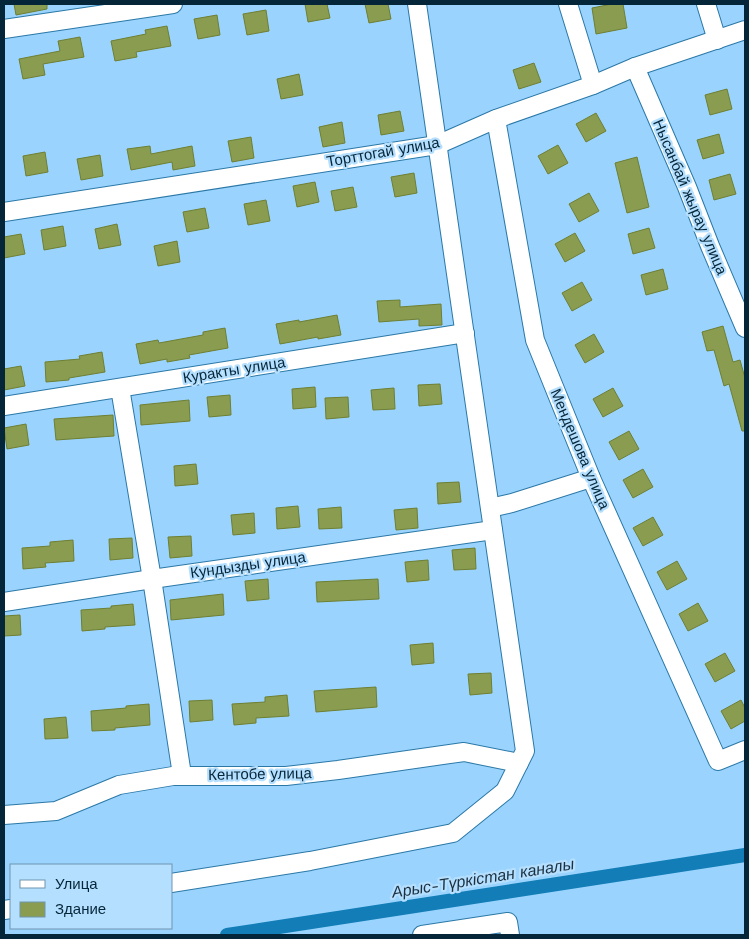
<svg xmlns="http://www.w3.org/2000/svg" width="749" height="939" viewBox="0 0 749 939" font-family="'Work Sans',sans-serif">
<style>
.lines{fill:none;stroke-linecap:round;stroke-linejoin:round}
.canal{stroke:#127db6;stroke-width:14}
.building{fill:#8a9c4f;stroke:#6e7f32}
.minor-casing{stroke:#2b78a7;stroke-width:20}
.minor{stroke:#fff;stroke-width:18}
.labels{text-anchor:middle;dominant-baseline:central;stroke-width:4.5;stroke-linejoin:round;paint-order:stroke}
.street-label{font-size:15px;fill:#052639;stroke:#b5dfff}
.water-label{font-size:16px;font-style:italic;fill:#1b2f3e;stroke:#b5dfff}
</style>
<rect width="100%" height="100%" fill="#9ad4fe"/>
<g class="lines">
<polyline class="canal" points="227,935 745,855"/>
</g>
<g class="building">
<polygon points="14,4 47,4 47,9 16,15"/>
<polygon points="305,4 327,4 330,18 308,22"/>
<polygon points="365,4 388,4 391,19 369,23"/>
<polygon points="612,4 623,4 627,28 596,34 592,8"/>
<polygon points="266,10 269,31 247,35 243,14"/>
<polygon points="217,15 220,35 198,39 194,19"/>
<polygon points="167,26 171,46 136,52 137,57 115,61 111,41 146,34 145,30"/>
<polygon points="80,37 84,57 43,64 45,75 23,79 19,59 60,51 58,41"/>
<polygon points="534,63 541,82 519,89 513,70"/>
<polygon points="299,74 303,95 281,99 277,79"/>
<polygon points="727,89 732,109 710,115 705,95"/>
<polygon points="400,111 404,131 381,135 378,115"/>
<polygon points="596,113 606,131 586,142 576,124"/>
<polygon points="342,122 345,143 323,147 319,127"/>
<polygon points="719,134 724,153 703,159 697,140"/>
<polygon points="251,137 254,158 232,162 228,141"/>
<polygon points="558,145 568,163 548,174 538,156"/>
<polygon points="150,146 151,154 192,146 195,166 173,170 172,162 131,170 127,149"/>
<polygon points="45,152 48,172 26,176 23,156"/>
<polygon points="100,155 103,176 81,180 77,159"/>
<polygon points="637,157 649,207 627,213 615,163"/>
<polygon points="414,173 417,193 395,197 391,177"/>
<polygon points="730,174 736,194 714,200 709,180"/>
<polygon points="315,182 319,202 297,207 293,186"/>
<polygon points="353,187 357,207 335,211 331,191"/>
<polygon points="589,193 599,211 579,222 569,204"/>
<polygon points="266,200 270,221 248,225 244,204"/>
<polygon points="205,208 209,228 187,232 183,212"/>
<polygon points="117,224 121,245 99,249 95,229"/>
<polygon points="63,226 66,246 44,250 41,230"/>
<polygon points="649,228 655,248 633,254 628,234"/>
<polygon points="575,233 585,251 565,262 555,244"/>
<polygon points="21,234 25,254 4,258 4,237"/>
<polygon points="177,241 180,262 158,266 154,246"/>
<polygon points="663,269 668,289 646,295 641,275"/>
<polygon points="582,282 592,300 572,311 562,293"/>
<polygon points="400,300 400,307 441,304 442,325 419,326 419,319 379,322 377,301"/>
<polygon points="337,315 341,335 318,339 318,337 280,344 276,324 299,320 299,322"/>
<polygon points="723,326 733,362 740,360 745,378 745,431 742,431 729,384 724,386 714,350 707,351 702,332"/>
<polygon points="225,328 228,348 189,355 190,358 167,362 167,359 140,364 136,344 158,340 159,343 203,335 203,332"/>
<polygon points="594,334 604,352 585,363 575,345"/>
<polygon points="102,352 105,372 69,378 69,380 46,382 45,362 80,359 79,356"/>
<polygon points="21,366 25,386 4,390 4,369"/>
<polygon points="440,384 442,404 419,406 418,385"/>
<polygon points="315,387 316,407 293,409 292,389"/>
<polygon points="394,388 395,409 373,410 371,390"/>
<polygon points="613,388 623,406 603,417 593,399"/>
<polygon points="230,395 231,415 209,417 207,397"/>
<polygon points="348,397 349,417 326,419 325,398"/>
<polygon points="189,400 190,421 141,425 140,405"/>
<polygon points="113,415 114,436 56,440 54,419"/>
<polygon points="26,424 29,445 7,449 4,428"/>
<polygon points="629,431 639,449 619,460 609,442"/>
<polygon points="196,464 198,484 175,486 174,466"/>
<polygon points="643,469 653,487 633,498 623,480"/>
<polygon points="459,482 461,502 438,504 437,483"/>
<polygon points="298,506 300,527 277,529 276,508"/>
<polygon points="341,507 342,528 319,529 318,509"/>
<polygon points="417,508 418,528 396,530 394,510"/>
<polygon points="254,513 255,533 233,535 231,515"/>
<polygon points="653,517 663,535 643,546 633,528"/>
<polygon points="191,536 192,556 170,558 168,537"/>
<polygon points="132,538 133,558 110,560 109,539"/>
<polygon points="73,540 74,561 45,563 46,567 23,569 22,548 50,546 50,542"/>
<polygon points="475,548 476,569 454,570 452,550"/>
<polygon points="428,560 429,580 407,582 405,562"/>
<polygon points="677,561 687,579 667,590 657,572"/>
<polygon points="268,579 269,599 247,601 245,581"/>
<polygon points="378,579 379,599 317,602 316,582"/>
<polygon points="223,594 224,615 171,620 170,600"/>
<polygon points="698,603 708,621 688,631 679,614"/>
<polygon points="133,604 135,625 105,627 105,629 82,631 81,610 111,608 111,606"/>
<polygon points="20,615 21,635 4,636 4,616"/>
<polygon points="433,643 434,663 412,665 410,645"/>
<polygon points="725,653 735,671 715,682 705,664"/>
<polygon points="491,673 492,693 470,695 468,674"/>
<polygon points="376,687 377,707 316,712 314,691"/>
<polygon points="287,695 289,716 256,718 256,723 234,725 232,704 265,702 265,697"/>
<polygon points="212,700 213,720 190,722 189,701"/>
<polygon points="741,700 745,708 745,721 731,729 721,711"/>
<polygon points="149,704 150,725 115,728 115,730 92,731 91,711 126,708 126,706"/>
<polygon points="66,717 68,738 45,739 44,719"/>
</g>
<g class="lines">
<g class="minor-casing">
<g id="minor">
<polyline points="568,4 593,85"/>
<polyline points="706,4 717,40"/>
<polyline points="4,29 173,4"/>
<polyline points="635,67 687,187 710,246 745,328"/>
<polyline points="496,119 535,340 591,478 718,761 745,750"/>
<polyline points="4,212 437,145 496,119 593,85 635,67 745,30"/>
<polyline points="120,388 152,579 182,775"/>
<polyline points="4,406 465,333"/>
<polyline points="490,508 512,503 591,478"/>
<polyline points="4,602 152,579 493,530"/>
<polyline points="4,815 56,811 119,785 173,776 286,776 338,770 464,752 519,763"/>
<polyline points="171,883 310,861 453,833 505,791 525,751 417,4"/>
<polyline points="4,910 11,909"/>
<polyline points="422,935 508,922 510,935"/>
</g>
</g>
<use href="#minor" class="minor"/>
</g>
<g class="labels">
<g class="street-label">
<text transform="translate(383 152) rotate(-10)">Торттогай улица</text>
<text transform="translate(690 197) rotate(67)">Нысанбай жырау улица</text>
<text transform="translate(234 370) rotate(-9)">Куракты улица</text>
<text transform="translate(580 449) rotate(67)">Мендешова улица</text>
<text transform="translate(248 565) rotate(-8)">Кундызды улица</text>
<text transform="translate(260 774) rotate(-1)">Кентобе улица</text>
</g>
<g class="water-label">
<text transform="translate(483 878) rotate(-9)">Арыс-Түркістан каналы</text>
</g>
</g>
<rect width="749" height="939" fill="none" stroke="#052639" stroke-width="10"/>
<rect x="10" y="864" width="162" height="65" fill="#b5dfff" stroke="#6f95b0"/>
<rect x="20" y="880" width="25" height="8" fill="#ffffff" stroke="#6f95b0"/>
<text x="55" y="889" font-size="15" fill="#052639">Улица</text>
<rect x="20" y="902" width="25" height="15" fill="#8a9c4f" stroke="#6f95b0"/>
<text x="55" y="914" font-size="15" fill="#052639">Здание</text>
</svg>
